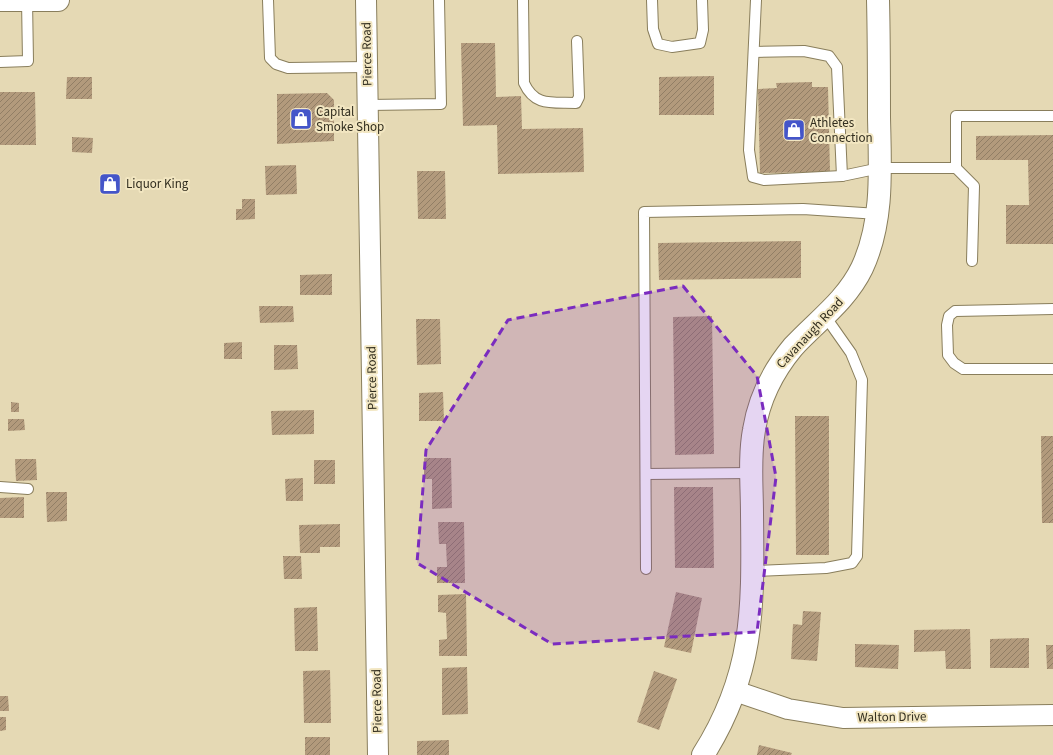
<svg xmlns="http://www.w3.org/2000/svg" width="1053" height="755" viewBox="0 0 1053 755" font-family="'Source Sans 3',sans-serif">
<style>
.building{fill:url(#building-hatch)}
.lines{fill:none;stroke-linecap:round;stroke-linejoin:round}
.service-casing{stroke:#897e5c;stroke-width:12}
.minor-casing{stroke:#897e5c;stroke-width:22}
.tertiary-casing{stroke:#897e5c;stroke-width:24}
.primary-casing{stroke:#897e5c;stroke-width:24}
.service{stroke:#fff;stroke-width:10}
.minor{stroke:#fff;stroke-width:20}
.tertiary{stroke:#fff;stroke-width:22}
.primary{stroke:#fff;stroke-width:22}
.marked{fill:#7b2cbf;fill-opacity:0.2;stroke:#7b2cbf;stroke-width:3;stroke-dasharray:8 5;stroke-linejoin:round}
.labels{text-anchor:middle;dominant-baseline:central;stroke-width:4;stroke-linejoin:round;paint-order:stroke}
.street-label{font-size:13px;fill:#322e1f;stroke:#f2e6c1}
.poi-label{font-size:13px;fill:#322e1f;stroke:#f2e6c1;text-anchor:start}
</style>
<defs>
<pattern id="building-hatch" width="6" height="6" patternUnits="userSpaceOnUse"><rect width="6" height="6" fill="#b29a7c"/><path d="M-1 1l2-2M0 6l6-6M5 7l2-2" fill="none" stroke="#917e65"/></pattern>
</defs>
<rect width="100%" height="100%" fill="#e5d9b4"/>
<g class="building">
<polygon points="461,43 495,43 496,97 521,96 522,129 583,128 584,172 498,174 497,125 463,126"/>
<polygon points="714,76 714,115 659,115 659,77"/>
<polygon points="67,77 92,77 92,99 66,99"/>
<polygon points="812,82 812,87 828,87 830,172 760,173 758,89 777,88 776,83"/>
<polygon points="0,92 35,92 36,145 0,145"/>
<polygon points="327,93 334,100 334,141 277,144 277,94"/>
<polygon points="1053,135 1053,244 1006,244 1006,205 1029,205 1028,160 976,160 976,136"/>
<polygon points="72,137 93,138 92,153 72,152"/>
<polygon points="296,165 297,194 266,195 265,166"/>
<polygon points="417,171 445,171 446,219 418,219"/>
<polygon points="242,199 255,199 255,219 236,220 236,209 242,209"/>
<polygon points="801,241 801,278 659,280 658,243"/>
<polygon points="332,274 332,295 300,295 300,275"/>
<polygon points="259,306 293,306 294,322 260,323"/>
<polygon points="712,316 714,454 675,455 673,317"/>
<polygon points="416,319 440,319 441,364 417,365"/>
<polygon points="242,342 242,359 224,359 224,343"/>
<polygon points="274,345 297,345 298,369 274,370"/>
<polygon points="443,392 444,421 419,421 419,393"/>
<polygon points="11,402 19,403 19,412 11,412"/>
<polygon points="314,410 314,434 272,435 271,411"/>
<polygon points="795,416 829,416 829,555 796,555"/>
<polygon points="8,419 24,419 25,430 8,431"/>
<polygon points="1041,436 1053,436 1053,523 1042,523"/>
<polygon points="424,458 451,458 452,508 432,509 432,479 424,479"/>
<polygon points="15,459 36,459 37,480 16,481"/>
<rect x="314" y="460" width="21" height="24"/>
<polygon points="303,478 303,501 286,501 285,479"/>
<polygon points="674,487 713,487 714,568 675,568"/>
<polygon points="46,492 67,492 67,521 47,522"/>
<polygon points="24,497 24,518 0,518 0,498"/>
<polygon points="438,522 464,522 465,583 437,583 437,567 447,567 446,544 439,544"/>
<polygon points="340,524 340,547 320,547 320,553 300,553 299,525"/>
<polygon points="283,556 301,556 302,579 284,579"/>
<polygon points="676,592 702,598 691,653 664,647"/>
<polygon points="466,594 467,656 439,656 439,640 447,639 446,613 438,612 438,595"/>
<polygon points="317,607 318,651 295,651 294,608"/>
<polygon points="803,611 821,612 817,661 791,659 793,624 802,625"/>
<polygon points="970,629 971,669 946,669 945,651 914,652 914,630"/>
<polygon points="1029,638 1029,668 990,668 990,639"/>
<polygon points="855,644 899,645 898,669 855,667"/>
<polygon points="1046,645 1053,645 1053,669 1047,669"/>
<polygon points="467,667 468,714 442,715 442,668"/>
<polygon points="330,670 331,723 304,723 303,671"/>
<polygon points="654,671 677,679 659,730 637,722"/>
<polygon points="0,696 8,696 9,711 0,711"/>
<polygon points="0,717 6,717 6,730 0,731"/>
<rect x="305" y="737" width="25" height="18"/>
<polygon points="449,740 449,755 417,755 417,741"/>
<polygon points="759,745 792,753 791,755 757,755"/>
</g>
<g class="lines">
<g class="service-casing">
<g id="service">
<polyline points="268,0 270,58 276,64 288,68 367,67"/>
<path d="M 523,0 L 524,83 C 535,107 552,102 576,103 L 579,97 L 577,41"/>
<polyline points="652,0 653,29 658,44 672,47 700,43 703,30 702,0"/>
<polyline points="756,0 749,150 753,177 764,180 842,176 880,168 956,168 956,116 1053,116"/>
<polyline points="754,52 804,51 829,56 837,67 842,176"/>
<polyline points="0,62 28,61 27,0"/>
<polyline points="368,105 441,104 439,0"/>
<polyline points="956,168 974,186 972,261"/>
<polyline points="1053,309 955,311 949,316 947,325 948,355 954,363 963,369 1053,369"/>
<polyline points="646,474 751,473"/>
<polyline points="0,487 28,489"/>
<polyline points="646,569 644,212 803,209 878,214"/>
<polyline points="753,571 826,568 852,563 857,556 862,380 851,353 825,316"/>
</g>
</g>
<g class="minor-casing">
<g id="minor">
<polyline points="366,0 378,755"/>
<polyline points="735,691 788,709 843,718 1053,715"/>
</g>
</g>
<g class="tertiary-casing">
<path id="tertiary" d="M 703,755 C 755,673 753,607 752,514 C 752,487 749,457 754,430 C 759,399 773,371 793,347 C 817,321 846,301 862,268 C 884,221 880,168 879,117 C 879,78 879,39 878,0"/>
</g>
<g class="primary-casing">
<polyline id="primary" points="0,0 58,0"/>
</g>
<use href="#service" class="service"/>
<use href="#minor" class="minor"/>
<use href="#tertiary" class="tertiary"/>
<use href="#primary" class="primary"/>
</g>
<path class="marked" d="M 683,286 L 757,376 L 776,477 L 757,632 L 552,644 L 417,563 L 426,450 L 508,320 Z"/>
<defs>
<g id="shop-square" transform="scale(1.15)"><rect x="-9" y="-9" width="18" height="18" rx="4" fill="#4455c9" stroke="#f2e6c1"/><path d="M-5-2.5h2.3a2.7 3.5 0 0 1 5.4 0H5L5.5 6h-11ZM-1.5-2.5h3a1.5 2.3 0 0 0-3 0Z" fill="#fff"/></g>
</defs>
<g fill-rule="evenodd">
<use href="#shop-square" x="301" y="119"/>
<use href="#shop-square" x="794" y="130"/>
<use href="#shop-square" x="110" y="184"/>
</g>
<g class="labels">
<g class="street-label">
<text transform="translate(367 54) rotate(-91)">Pierce Road</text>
<text transform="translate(810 333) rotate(-47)">Cavanaugh Road</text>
<text transform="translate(372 378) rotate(-91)">Pierce Road</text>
<text transform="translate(377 701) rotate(-91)">Pierce Road</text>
<text transform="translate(892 717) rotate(-1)">Walton Drive</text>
</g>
<g class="poi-label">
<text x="316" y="112">Capital<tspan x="316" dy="15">Smoke Shop</tspan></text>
<text x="810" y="123">Athletes<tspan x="810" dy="15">Connection</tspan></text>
<text x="126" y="184">Liquor King</text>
</g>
</g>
</svg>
